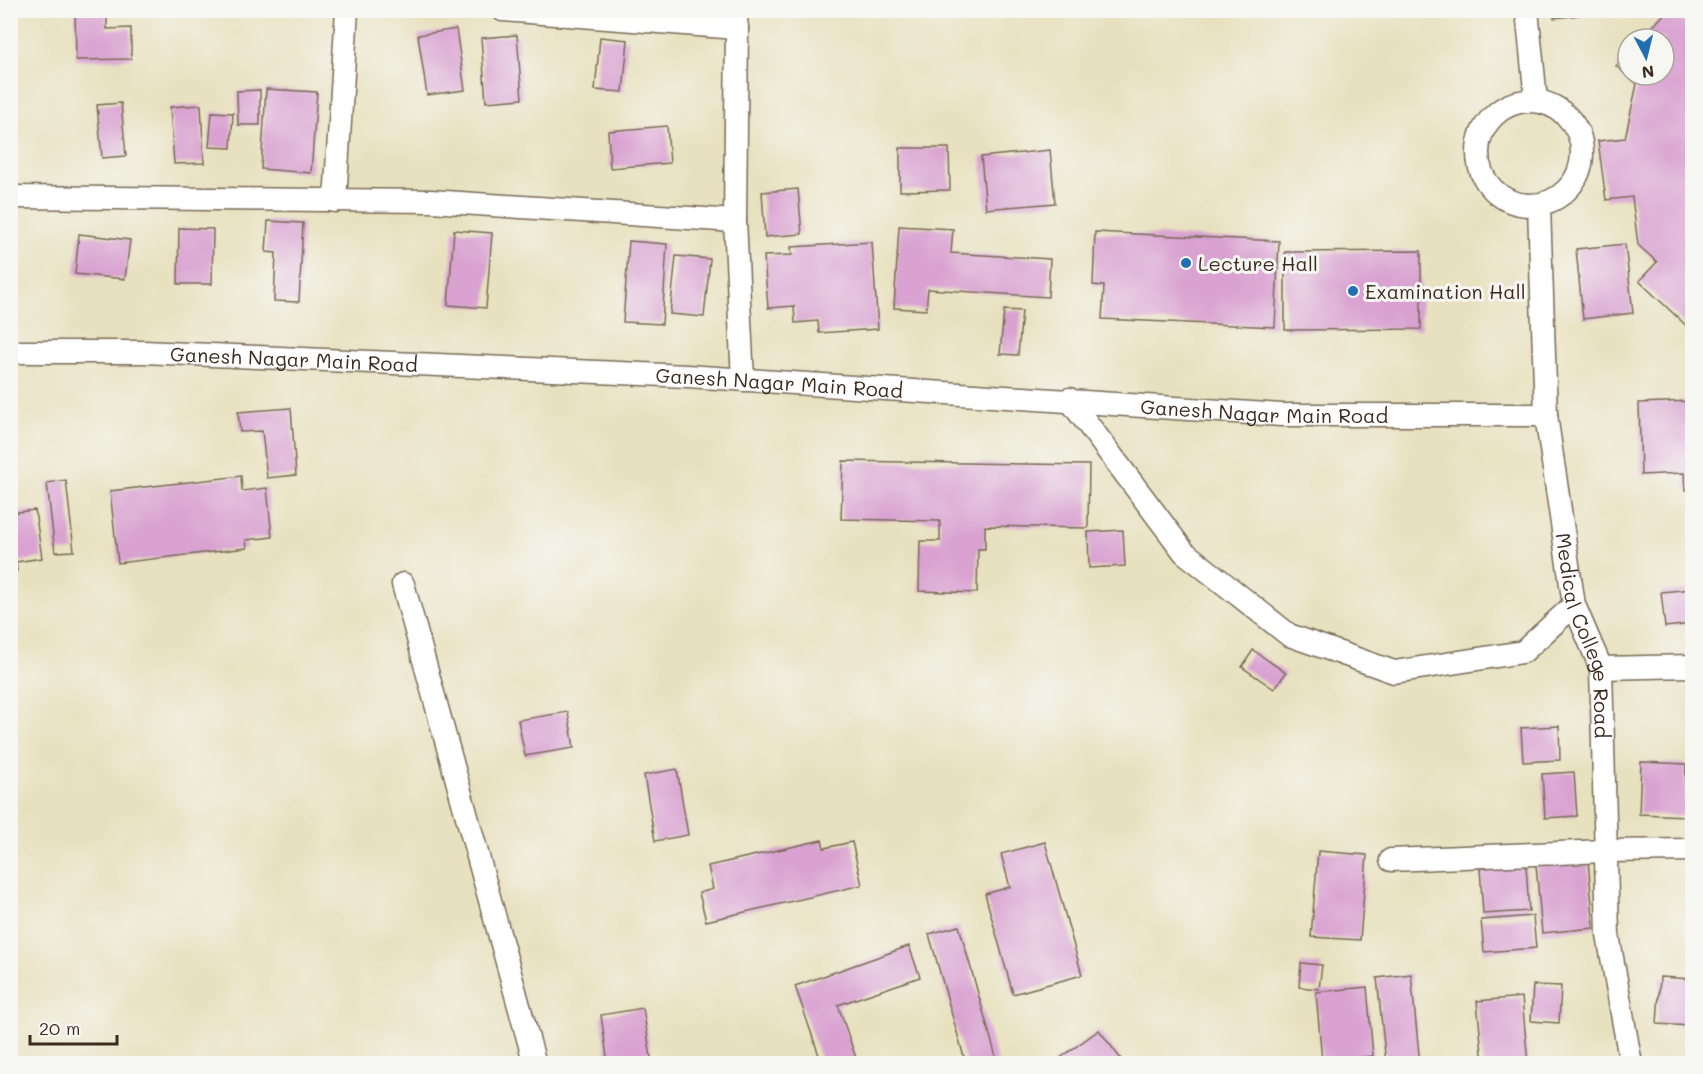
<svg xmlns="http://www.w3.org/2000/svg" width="1703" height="1074" viewBox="0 0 1703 1074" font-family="Mali,sans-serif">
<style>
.building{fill:#d9a2d1}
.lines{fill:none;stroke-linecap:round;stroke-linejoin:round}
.street-casing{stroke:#786a56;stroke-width:25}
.street{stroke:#fff;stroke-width:22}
.poi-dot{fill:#1f6fb2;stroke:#f6f6f2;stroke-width:2}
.labels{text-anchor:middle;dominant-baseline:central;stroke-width:6;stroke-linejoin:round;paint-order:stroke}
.poi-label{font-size:20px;fill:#3b2a1e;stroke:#f6f6f2;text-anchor:start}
.street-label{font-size:20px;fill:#3b2a1e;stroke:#f6f6f2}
</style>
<rect width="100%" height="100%" fill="#f6f6f2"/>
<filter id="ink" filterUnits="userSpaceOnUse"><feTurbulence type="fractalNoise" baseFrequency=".0167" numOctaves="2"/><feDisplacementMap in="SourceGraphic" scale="12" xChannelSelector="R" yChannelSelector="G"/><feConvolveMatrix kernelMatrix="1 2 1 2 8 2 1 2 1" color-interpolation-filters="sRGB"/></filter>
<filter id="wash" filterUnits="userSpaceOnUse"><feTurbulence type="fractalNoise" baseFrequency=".008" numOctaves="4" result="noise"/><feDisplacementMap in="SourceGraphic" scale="24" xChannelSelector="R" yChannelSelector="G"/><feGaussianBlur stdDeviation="1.35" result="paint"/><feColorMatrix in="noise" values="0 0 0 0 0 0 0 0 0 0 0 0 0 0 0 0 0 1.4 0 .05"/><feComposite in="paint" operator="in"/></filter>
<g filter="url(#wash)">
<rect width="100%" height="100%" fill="#e8e1bf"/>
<g id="blocks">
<g class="building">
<polygon points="75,10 107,10 107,29 131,28 131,59 76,60"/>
<polygon points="1553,10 1578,10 1579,15 1554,18"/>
<polygon points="1668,10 1692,12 1692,331 1639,281 1657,262 1638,245 1632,197 1606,200 1598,141 1625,138 1637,84 1616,66 1628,53 1628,75 1664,75 1664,39 1641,39"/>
<polygon points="456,29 465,90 427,95 418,35"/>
<polygon points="517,35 522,99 486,102 481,38"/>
<polygon points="600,37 628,40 623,92 595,90"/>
<polygon points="266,89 317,92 311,173 261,169"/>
<polygon points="260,90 260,125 238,125 237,91"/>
<polygon points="121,103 126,156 102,158 97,105"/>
<polygon points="201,105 204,163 174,164 170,107"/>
<polygon points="212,112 233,113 231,148 209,147"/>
<polygon points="667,126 670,163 610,168 608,131"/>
<polygon points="900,148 949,148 950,190 900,191"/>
<polygon points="1050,150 1055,203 986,209 981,157"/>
<polygon points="798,189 802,234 765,237 762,192"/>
<polygon points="268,221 303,223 299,302 274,301 276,253 266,252"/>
<polygon points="899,226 953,229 951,253 1050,259 1048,297 928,289 926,310 894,308"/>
<polygon points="179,228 213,229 212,284 178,284"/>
<polygon points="454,230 492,233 486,308 448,305"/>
<polygon points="1095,232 1279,241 1275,327 1102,319 1104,286 1093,285"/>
<polygon points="79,234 130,240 125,279 75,274"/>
<polygon points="629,241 667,244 662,324 623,322"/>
<polygon points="872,242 878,329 819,333 818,321 795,323 794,306 768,308 764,256 792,255 791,247"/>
<polygon points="1625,244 1633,313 1583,319 1576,249"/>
<polygon points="1421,251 1421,329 1285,330 1285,252"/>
<polygon points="676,256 710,259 704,317 670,314"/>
<polygon points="1004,310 1022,311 1018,355 1000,354"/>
<polygon points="1692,401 1692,489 1685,490 1684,473 1641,475 1639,403"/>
<polygon points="291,408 296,475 267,478 262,431 240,432 238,412"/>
<polygon points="843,461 1089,465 1088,528 985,526 985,549 978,549 977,593 919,591 920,541 940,541 940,521 841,519"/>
<polygon points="241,476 242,491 267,488 272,537 246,540 247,548 118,563 110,491"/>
<polygon points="66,480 74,551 55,552 47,483"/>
<polygon points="35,510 42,558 16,562 17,571 10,572 10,513"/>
<polygon points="1123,530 1125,566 1089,568 1088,532"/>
<polygon points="1692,589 1692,624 1665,627 1661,592"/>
<polygon points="1253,650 1286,673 1274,689 1242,667"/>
<polygon points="568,712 574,748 525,756 518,720"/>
<polygon points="1559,726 1560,760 1523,762 1521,728"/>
<polygon points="1641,762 1686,764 1685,816 1639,814"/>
<polygon points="677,769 688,835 655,841 644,775"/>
<polygon points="1574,772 1577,816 1545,818 1542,774"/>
<polygon points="822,840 824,848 852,842 862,885 706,921 699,893 713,889 708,866"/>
<polygon points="1045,842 1082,975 1013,994 985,894 1010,887 1001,854"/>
<polygon points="1318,851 1367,855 1360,940 1311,937"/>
<polygon points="1588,860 1594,928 1542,933 1536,865"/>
<polygon points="1526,865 1529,911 1483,914 1480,868"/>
<polygon points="1533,916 1536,948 1484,952 1481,920"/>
<polygon points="959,926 998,1064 966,1064 929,934"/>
<polygon points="909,946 920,977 838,1005 858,1064 822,1064 795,986"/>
<polygon points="1301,963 1322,965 1319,989 1299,987"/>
<polygon points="1411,974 1420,1064 1386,1064 1377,978"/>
<polygon points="1660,977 1692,979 1692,1026 1657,1024"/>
<polygon points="1533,985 1561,986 1559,1023 1531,1021"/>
<polygon points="1367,987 1373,1056 1322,1061 1316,992"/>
<polygon points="1522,997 1528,1064 1483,1064 1477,1001"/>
<polygon points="643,1008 652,1064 608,1064 601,1015"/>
<polygon points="1099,1030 1121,1059 1114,1064 1052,1064"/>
</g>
</g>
</g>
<g filter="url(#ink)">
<use href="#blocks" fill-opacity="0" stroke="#786a56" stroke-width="1.5"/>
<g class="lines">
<g class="street-casing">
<g id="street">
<polyline points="503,10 737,28"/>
<polyline points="735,10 737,28 735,221 743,380"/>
<polyline points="1527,10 1536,100"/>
<circle cx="1530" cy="153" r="52"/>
<polyline points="10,197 431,201 735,221"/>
<polyline points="335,201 347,10"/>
<path id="s1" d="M 1539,206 L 1546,415 L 1574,605 L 1601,668 L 1608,935 L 1631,1064"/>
<path id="s2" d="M 10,352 L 143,352 L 687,376 L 1281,415 L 1546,415"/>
<polyline points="1069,399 1184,552 1289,635 1394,672 1523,652 1574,605"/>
<polyline points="403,584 535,1064"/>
<polyline points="1601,668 1692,666"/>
<polyline points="1391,860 1605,851 1692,850"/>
</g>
</g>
<use href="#street" class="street"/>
</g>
</g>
<g class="poi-dot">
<circle cx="1186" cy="263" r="6"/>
<circle cx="1353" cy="291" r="6"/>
</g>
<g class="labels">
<g class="poi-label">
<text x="1198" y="263">Lecture Hall</text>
<text x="1365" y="291">Examination Hall</text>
</g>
<g class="street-label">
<text stroke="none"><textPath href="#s2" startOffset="284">Ganesh Nagar Main Road</textPath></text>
<text stroke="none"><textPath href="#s2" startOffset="770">Ganesh Nagar Main Road</textPath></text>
<text stroke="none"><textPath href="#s2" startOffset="1256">Ganesh Nagar Main Road</textPath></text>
<text stroke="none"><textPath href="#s1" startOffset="434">Medical College Road</textPath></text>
</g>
</g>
<rect width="1703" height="1074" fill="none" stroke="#f6f6f2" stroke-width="36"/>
<g transform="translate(1646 57) rotate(173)"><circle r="28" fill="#f6f6f2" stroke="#aba49d" stroke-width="1.5"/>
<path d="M0-4.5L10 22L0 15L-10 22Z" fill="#1f6fb2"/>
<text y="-9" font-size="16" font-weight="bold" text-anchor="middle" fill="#3b2a1e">N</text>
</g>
<path d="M30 1035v9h87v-9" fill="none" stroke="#3b2a1e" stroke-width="3"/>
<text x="39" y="1035" font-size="18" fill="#3b2a1e" stroke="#f6f6f2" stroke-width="4.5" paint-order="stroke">20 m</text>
</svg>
